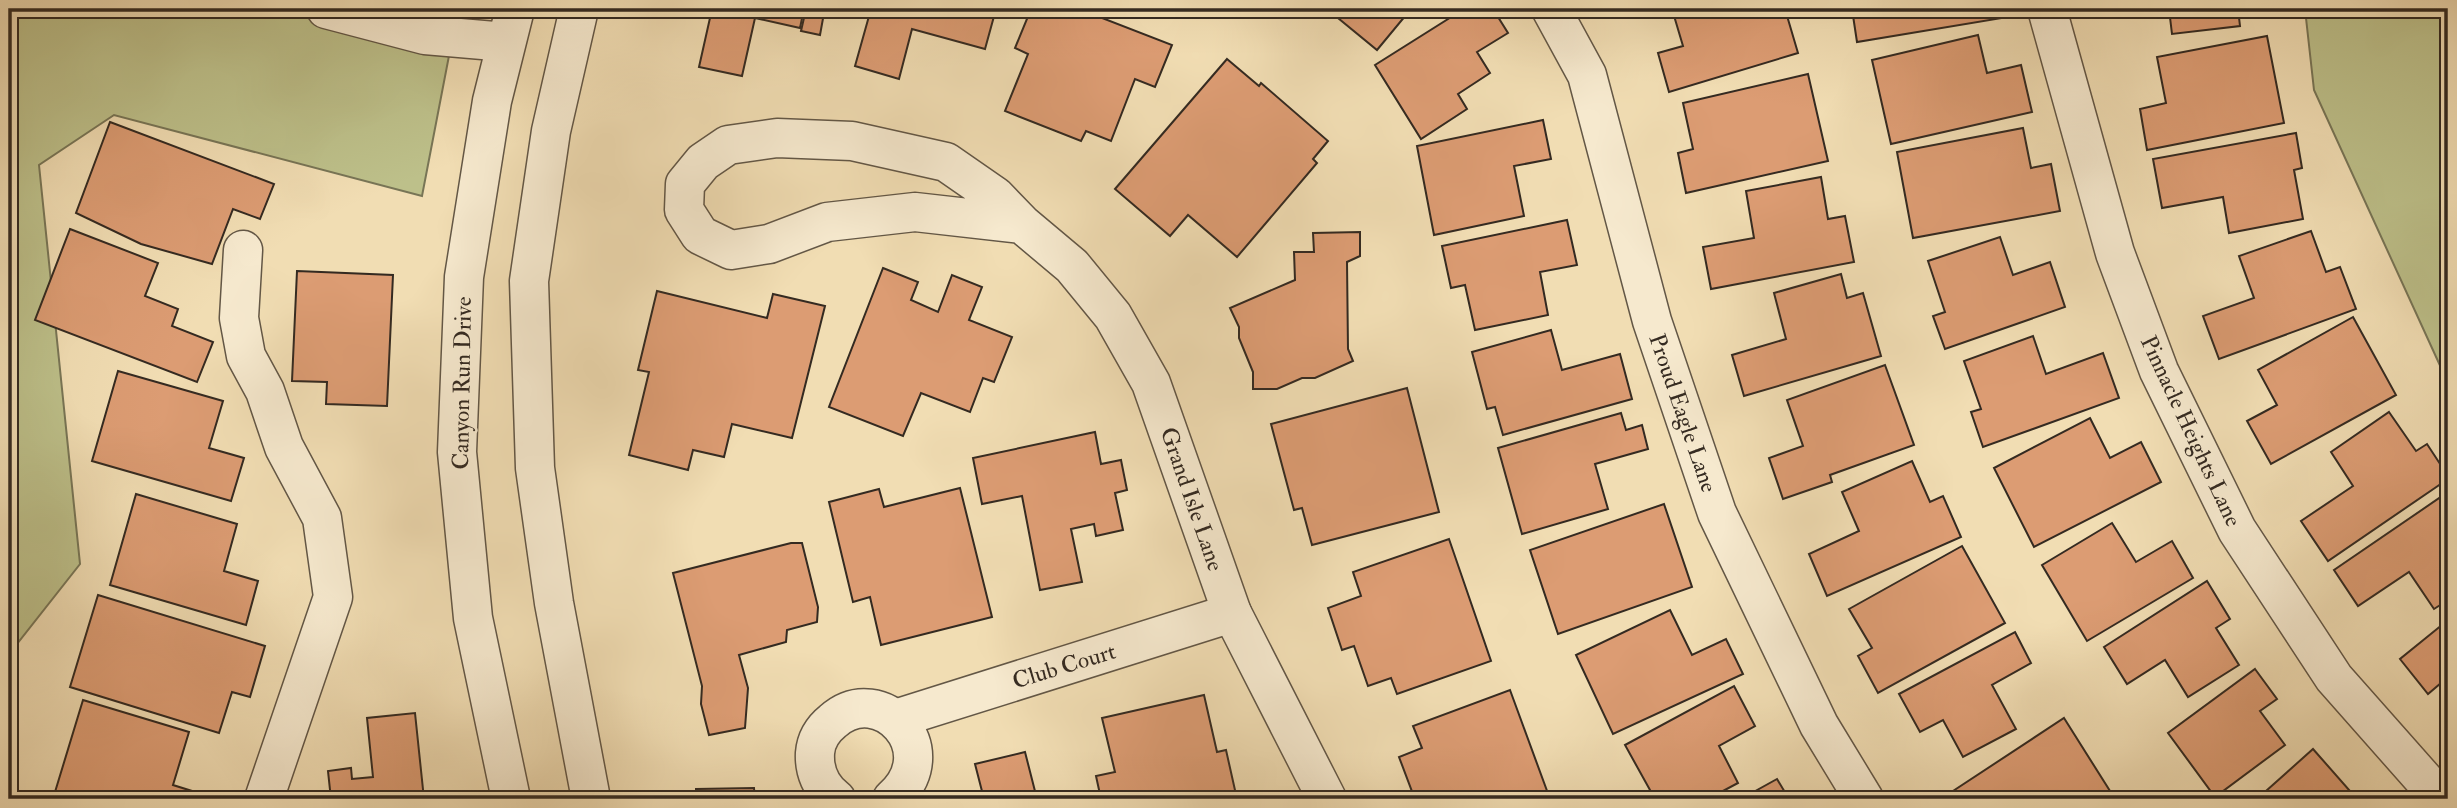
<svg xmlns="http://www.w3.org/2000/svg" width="2457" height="808" viewBox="0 0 2457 808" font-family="'IM FELL Double Pica',serif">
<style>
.green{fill:#bdc08a;stroke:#787556;stroke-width:2}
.building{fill:#dc9c73;stroke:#342a21;stroke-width:2}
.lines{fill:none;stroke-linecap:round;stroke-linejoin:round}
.minor-casing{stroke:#635746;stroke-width:41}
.minor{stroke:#f6e9ce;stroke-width:38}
.labels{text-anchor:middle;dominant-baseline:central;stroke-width:5;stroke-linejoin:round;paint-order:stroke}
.street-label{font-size:23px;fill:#342a21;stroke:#f6e9ce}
</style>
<rect width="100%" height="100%" fill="#f1ddb3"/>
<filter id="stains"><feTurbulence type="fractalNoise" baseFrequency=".00286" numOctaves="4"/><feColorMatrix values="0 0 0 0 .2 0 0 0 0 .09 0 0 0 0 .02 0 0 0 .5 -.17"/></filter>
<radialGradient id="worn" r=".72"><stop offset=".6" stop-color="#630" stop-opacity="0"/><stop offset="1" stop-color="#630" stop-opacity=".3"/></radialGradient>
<g class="green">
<polygon points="9,9 458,9 422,196 114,115 39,165 80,564 9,654"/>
<polygon points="2305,9 2448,9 2448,383 2314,90"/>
</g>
<g class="building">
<polygon points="712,9 804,9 800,28 755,18 742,76 699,67"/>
<polygon points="806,9 824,13 820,35 801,31"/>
<polygon points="871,9 996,9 985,49 912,29 899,79 855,66"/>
<polygon points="1031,9 1079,9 1172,45 1155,87 1135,79 1111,141 1086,131 1081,141 1005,111 1028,54 1015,48"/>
<polygon points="1327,9 1411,9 1377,50"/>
<polygon points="1464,9 1493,9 1508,33 1477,52 1490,73 1458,94 1467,109 1421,139 1375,65"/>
<polygon points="1672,9 1785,9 1798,53 1669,92 1658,53 1683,46"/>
<polygon points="1852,9 2001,9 2002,18 1857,42"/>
<polygon points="2169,9 2238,9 2240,26 2172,34"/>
<polygon points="1978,35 1987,73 2021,65 2032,112 1891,144 1872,60"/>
<polygon points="2267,36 2284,123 2147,150 2140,109 2166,103 2157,57"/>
<polygon points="1227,59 1259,86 1261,83 1328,141 1313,159 1317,163 1237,257 1188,215 1170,236 1115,189"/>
<polygon points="1808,74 1828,161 1686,193 1678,153 1693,149 1683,103"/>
<polygon points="1543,120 1551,159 1514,166 1524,216 1434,235 1417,146"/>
<polygon points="110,122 274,184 260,219 233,209 212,264 141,244 76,213"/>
<polygon points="2023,128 2031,168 2051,164 2060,211 1913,238 1897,152"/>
<polygon points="2296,133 2302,168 2294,170 2303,219 2229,233 2223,197 2162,208 2153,159"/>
<polygon points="1821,177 1828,219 1845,216 1854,262 1711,289 1703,247 1754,238 1746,191"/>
<polygon points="1567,220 1577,265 1540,272 1548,315 1475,330 1465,285 1451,288 1442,246"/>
<polygon points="70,229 158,263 145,296 178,309 172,326 213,342 197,382 35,320"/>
<polygon points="2311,231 2326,272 2340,267 2356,309 2219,359 2203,316 2254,298 2239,256"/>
<polygon points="1360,232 1360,256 1347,262 1348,349 1353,361 1315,378 1302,378 1277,389 1253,389 1253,372 1239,338 1239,327 1230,308 1295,280 1294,252 1314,252 1313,233"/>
<polygon points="2000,237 2013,275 2050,262 2065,307 1945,349 1933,316 1945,312 1928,261"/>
<polygon points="883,268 918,282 911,300 938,312 952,275 982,287 969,320 1012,337 994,382 983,378 970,412 921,393 903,436 829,407"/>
<polygon points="297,271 393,275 387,406 326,404 327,382 292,381"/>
<polygon points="1841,274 1847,298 1863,293 1881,356 1744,396 1732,355 1786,339 1774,293"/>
<polygon points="657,291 767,318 773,294 825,306 792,438 732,424 724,457 693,450 688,470 629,455 649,372 638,370"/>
<polygon points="2353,317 2396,395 2271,464 2247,421 2277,405 2258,370"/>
<polygon points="1551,330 1562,370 1620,354 1632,399 1503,435 1495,407 1487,409 1472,352"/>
<polygon points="2033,336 2046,374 2103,353 2119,398 1983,447 1971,412 1981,409 1964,361"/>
<polygon points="1885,365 1914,445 1830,475 1832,482 1783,499 1769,458 1803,446 1787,400"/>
<polygon points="118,371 223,401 209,448 244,458 231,501 92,461"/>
<polygon points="1407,388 1439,512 1312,545 1302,508 1294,510 1271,424"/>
<polygon points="2389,412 2416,451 2427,444 2448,476 2448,479 2328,561 2301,521 2353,486 2331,452"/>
<polygon points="1621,413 1626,430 1642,425 1648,449 1595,464 1608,509 1522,534 1498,448"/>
<polygon points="2090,418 2110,458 2141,442 2161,482 2034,547 1994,468"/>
<polygon points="1095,432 1101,464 1121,460 1127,490 1115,493 1123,530 1096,536 1094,524 1071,529 1082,582 1040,590 1022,496 982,504 973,458"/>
<polygon points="1912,461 1930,502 1943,496 1961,537 1827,596 1809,554 1859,531 1842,492"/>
<polygon points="960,488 992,617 881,645 870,597 853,602 829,502 879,489 884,507"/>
<polygon points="2448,492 2448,600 2434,609 2409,572 2358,606 2334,570"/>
<polygon points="136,494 237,524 224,571 258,581 246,625 110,585"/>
<polygon points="1664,504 1692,587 1558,634 1530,550"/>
<polygon points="2112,523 2136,562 2172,541 2193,578 2087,641 2042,565"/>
<polygon points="1449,539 1491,661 1397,694 1391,678 1368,686 1354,646 1342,650 1328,608 1361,596 1353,572"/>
<polygon points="791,543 802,543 818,607 817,622 787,630 786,642 739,655 748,688 745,728 709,735 701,704 702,686 673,573"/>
<polygon points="1962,546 2005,623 1878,693 1858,656 1872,648 1849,609"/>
<polygon points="2207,581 2230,619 2216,628 2239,665 2188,697 2165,660 2127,684 2104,647"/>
<polygon points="98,595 265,646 250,697 232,692 219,733 70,687"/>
<polygon points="1670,610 1692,655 1726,639 1743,674 1613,734 1576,655"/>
<polygon points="2448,620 2448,677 2428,694 2400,659"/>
<polygon points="2015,632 2031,663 1992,685 2016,729 1963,757 1943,720 1920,732 1899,694"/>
<polygon points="2255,669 2277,699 2260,711 2285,745 2215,797 2168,733"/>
<polygon points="1734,686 1755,726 1719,746 1738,783 1708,799 1655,799 1625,745"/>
<polygon points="1510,690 1550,799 1417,799 1415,793 1413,794 1399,757 1422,748 1413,726"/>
<polygon points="1204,695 1217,752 1226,750 1237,799 1101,799 1096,776 1115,772 1102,718"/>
<polygon points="83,700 189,732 173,785 208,796 207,799 80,799 55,792"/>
<polygon points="415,713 424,799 331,799 328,771 351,768 352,779 373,777 367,718"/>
<polygon points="2064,718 2110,791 2098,799 1958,799 1953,791"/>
<polygon points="2313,749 2357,799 2257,799"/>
<polygon points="1025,752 1037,799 984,799 975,764"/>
<polygon points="1777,779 1789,799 1741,799"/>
<polygon points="754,788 755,799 696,799 696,789"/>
</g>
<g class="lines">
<g class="minor-casing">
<g id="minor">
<polyline points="326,9 425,35 506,42"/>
<polyline points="579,9 551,131 529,281 535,468 554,603 591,799"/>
<polyline points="1551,9 1587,75 1652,321 1717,513 1819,725 1864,799"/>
<polyline points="2047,9 2115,253 2159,371 2237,530 2334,678 2441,799"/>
<polyline points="1022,224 915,212 827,222 769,244 731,250 700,235 684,210 685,184 703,162 728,145 777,138 852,141 946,162 995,196 1022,224 1072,266 1113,316 1151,383 1232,613 1327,799"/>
<polyline points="243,250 239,318 246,356 265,391 284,447 322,518 333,597 264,799"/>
<polyline points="895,719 1232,613"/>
<polyline points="511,799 473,618 457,452 464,277 492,101 515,9"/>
<path d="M 836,799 C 821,788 814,771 815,753 C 816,740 823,729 833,721 C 880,679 948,750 892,799"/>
</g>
</g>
<use href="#minor" class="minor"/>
</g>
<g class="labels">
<g class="street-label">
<text transform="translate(462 383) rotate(-89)">Canyon Run Drive</text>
<text transform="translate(1683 413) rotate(71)">Proud Eagle Lane</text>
<text transform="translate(2191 431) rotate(65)">Pinnacle Heights Lane</text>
<text transform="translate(1192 499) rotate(71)">Grand Isle Lane</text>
<text transform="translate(1064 666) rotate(-17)">Club Court</text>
</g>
</g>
<rect width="2457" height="808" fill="none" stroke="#f1ddb3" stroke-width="35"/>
<rect x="10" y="10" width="2436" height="787" fill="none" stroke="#342a21" stroke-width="3.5"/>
<rect x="18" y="18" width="2422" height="773" fill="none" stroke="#342a21" stroke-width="2"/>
<rect width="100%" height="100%" filter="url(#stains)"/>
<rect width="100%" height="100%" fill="url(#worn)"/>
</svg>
